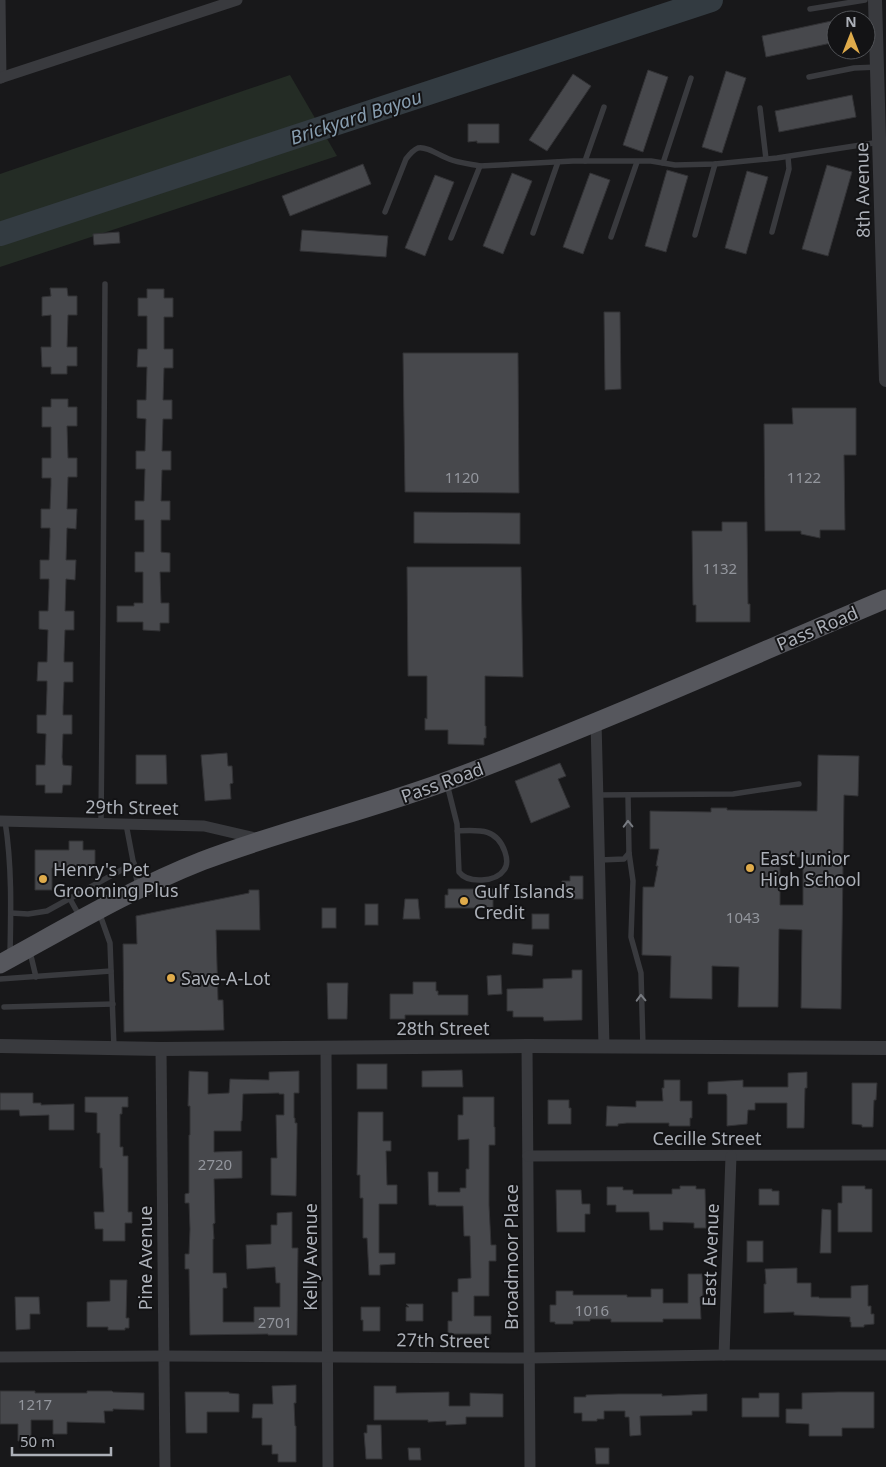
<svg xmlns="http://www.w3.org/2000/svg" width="886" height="1467" viewBox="0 0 886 1467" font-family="'Noto Sans',sans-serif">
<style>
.green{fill:#242c25}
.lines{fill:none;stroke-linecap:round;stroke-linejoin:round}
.river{stroke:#333b41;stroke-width:24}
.building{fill:#47484c;stroke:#323235;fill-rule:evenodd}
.service{stroke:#393a3e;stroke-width:5.5}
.minor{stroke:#393a3e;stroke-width:11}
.tertiary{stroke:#393a3e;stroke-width:14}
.primary{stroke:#56575d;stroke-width:19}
.oneway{stroke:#787b81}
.poi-dot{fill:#dfab4b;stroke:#131315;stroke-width:2}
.labels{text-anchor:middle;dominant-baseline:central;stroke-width:4;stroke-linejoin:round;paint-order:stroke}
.number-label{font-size:15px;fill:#93969d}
.street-label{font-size:18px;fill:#acb0b8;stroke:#131315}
.poi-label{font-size:18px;fill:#acb0b8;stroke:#131315;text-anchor:start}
.water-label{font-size:19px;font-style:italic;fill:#879daf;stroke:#131315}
</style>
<rect width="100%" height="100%" fill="#18181a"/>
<polygon class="green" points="290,75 337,156 0,267 0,174"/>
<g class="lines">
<polyline class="river" points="0,234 711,0"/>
</g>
<g class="building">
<polygon points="836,20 836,42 766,57 762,36"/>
<polygon points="648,70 668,77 643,152 623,145"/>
<polygon points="726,71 746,78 722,153 702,147"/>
<polygon points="573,74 591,86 547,151 529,140"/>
<polygon points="852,95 856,117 779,132 775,111"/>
<polygon points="468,124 499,124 499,143 477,143 477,141 468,142"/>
<polygon points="363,164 371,184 290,216 282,196"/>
<polygon points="827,165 852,172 828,256 802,249"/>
<polygon points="667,170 688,176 666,252 645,246"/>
<polygon points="747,171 768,177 746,254 725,248"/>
<polygon points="512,173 532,181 503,254 483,246"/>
<polygon points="590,173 610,180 583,254 563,247"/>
<polygon points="435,175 454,182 425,256 405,248"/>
<polygon points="302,230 388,236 386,257 300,251"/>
<polygon points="119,232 120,243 94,245 93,234"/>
<polygon points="50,288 67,288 68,296 77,296 77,315 68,315 67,347 77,347 77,366 67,366 67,374 51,374 51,367 42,367 41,347 51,347 51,315 42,316 42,297 51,296"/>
<polygon points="147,289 164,289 164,298 173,298 173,317 164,317 164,349 173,349 173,368 164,368 163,400 172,400 172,419 163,419 162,451 171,451 171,470 162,470 161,501 170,501 170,520 161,520 161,552 170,553 170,572 160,572 161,603 169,603 169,623 160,623 160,631 143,630 143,622 117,622 117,606 134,606 134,603 143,603 143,572 135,572 135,552 144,552 144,520 135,520 135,501 144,501 145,469 136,469 136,451 145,451 146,419 137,418 137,400 146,400 147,367 137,367 138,349 147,349 147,316 138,316 138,298 147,298"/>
<polygon points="604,312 620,312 621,389 605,390"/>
<polygon points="403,353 518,353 519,493 405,492"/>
<polygon points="51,399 68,399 68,407 77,407 77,426 67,426 68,458 77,458 77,477 68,477 67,509 77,509 76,529 67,528 66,560 76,560 75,580 66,579 65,611 74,611 74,630 65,630 64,655 64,662 73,662 73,682 64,682 63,707 63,715 72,715 72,734 63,734 62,757 63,765 72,766 71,785 63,785 62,793 45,793 45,785 36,785 36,765 45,765 46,734 37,733 37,715 46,715 47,689 47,681 37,681 38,662 47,662 48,630 39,629 39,611 48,611 49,587 49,579 40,579 40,560 49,560 50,536 50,528 41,528 41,509 50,509 51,485 51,478 42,478 42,458 51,458 51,427 42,427 42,407 51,407"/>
<polygon points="792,408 856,408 856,455 844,455 845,530 820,530 820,538 801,534 801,531 765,531 764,424 793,424"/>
<polygon points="414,512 520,513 520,544 414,543"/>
<polygon points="722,522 747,522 748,604 750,604 750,622 696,622 696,605 693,605 692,531 722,531"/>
<polygon points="407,567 521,567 523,677 485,676 485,726 486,726 486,738 484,738 484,745 448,744 448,730 425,730 425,718 427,719 427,676 408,676"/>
<polygon points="227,753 228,766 232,766 233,783 230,784 231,799 205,801 201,755"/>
<polygon points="136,755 166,755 167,784 136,784"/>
<path d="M 818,755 L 859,756 L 858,796 L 844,795 L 841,1009 L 801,1008 L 802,930 L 779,929 L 778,1007 L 738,1007 L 739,967 L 712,966 L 712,999 L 670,998 L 671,956 L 642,955 L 643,887 L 654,887 L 658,866 L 656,866 L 659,849 L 650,849 L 650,811 L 711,812 L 711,808 L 727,808 L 727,810 L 817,811 ZM 780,857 L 803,857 L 803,905 L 780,905 Z"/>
<polygon points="560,763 566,776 558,779 570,807 531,823 515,781"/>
<polygon points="69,841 83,841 83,850 95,850 95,868 52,868 52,890 35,890 35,850 69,850"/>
<polygon points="570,876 583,876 583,899 562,899 562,881 570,881"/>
<polygon points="448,889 493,889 493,908 445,908 445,895 448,895"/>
<polygon points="249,890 259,890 260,930 216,930 218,1000 223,1000 224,1030 124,1032 123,944 137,944 136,916 249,893"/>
<polygon points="405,899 418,899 420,919 403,919"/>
<rect x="365" y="904" width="13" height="21"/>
<rect x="322" y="908" width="14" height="20"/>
<rect x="532" y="914" width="17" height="15"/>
<polygon points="513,943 533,945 532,956 512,954"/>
<polygon points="572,970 582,970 582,1020 544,1021 543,1017 513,1017 513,1011 507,1011 507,989 543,988 543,979 572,978"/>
<polygon points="501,975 502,994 488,995 487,976"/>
<polygon points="413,982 436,982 436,991 438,991 438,995 468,995 468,1015 405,1015 405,1019 390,1019 390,994 413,994"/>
<polygon points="327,983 348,983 347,1019 328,1019"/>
<rect x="357" y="1064" width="30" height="25"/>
<polygon points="462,1070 463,1087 422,1087 422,1071"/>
<polygon points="189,1071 208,1072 208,1094 229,1093 230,1079 269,1080 269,1072 299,1071 299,1093 294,1093 294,1118 295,1118 295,1123 297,1123 297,1134 296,1196 271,1195 271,1158 277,1158 276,1115 284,1115 284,1094 279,1094 279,1093 243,1094 242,1121 241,1121 241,1131 214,1131 214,1152 242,1151 242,1178 214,1179 215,1223 213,1224 214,1239 213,1239 213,1273 226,1273 227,1288 223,1288 223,1322 254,1322 254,1307 280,1307 280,1283 276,1283 275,1267 247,1269 246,1245 271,1244 271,1225 277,1225 277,1213 292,1212 292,1248 298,1248 297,1335 268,1335 268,1334 190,1335 189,1269 185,1269 185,1254 189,1254 190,1229 189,1203 185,1203 185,1194 189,1193 189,1135 190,1135 190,1106 188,1106"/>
<polygon points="807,1072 807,1088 805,1088 804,1128 787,1128 787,1103 755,1103 755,1110 748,1110 747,1124 727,1126 727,1096 726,1094 708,1094 708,1082 743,1080 743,1087 788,1087 788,1073"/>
<polygon points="664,1080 680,1080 680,1101 692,1101 692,1118 690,1118 690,1126 669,1126 669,1123 627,1123 618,1124 618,1126 606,1126 607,1106 636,1107 636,1101 663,1101 662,1088 664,1088"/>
<polygon points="852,1083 877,1083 876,1100 874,1100 873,1127 862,1127 862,1125 852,1124"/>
<polygon points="0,1093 33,1093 33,1103 41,1103 41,1105 74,1104 74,1130 49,1130 49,1115 20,1116 19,1110 0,1110"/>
<polygon points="85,1097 128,1097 128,1107 122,1107 122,1114 120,1114 120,1147 123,1147 123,1156 128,1156 128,1212 132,1212 132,1223 125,1223 125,1241 103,1241 103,1229 95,1229 94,1212 104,1212 102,1168 100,1168 100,1133 97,1133 97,1113 85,1112"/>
<polygon points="463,1097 494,1097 494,1127 495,1127 495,1145 489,1145 489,1205 491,1245 496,1245 496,1261 489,1261 489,1296 474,1296 474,1316 491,1316 491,1334 452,1334 452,1333 448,1333 448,1321 452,1321 452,1292 458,1292 458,1279 471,1278 470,1236 464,1236 463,1206 436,1206 436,1205 429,1205 428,1172 438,1172 438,1192 460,1192 460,1188 466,1188 466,1169 469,1169 469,1139 458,1140 458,1115 463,1115"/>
<polygon points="548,1100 569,1100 569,1108 571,1108 571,1124 548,1124"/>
<polygon points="358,1112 383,1112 383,1141 391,1141 391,1151 386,1151 387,1185 397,1185 397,1204 379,1204 379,1253 395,1253 395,1264 380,1265 380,1275 369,1275 367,1238 363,1238 363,1198 360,1198 360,1175 357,1175"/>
<polygon points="680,1186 696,1186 696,1189 705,1189 706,1228 694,1228 694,1223 663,1222 663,1230 650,1230 649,1212 616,1212 616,1205 607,1205 607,1187 623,1187 623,1190 633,1190 633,1194 672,1194 672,1189 680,1189"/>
<polygon points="842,1186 865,1186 865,1189 872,1189 872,1232 838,1232 838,1203 842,1203"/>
<polygon points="759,1189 772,1189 772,1191 779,1191 779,1205 759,1205"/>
<polygon points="556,1190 581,1190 582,1204 590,1204 590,1214 585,1214 585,1232 557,1232"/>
<polygon points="822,1209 831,1210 831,1253 820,1253"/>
<rect x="747" y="1241" width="16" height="21"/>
<polygon points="797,1268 797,1283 811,1283 811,1297 819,1297 819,1298 851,1298 851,1286 868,1285 868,1306 871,1306 871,1314 874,1314 874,1324 864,1325 864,1327 851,1327 851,1322 850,1322 850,1317 794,1315 794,1312 764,1313 764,1284 766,1284 765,1269"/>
<polygon points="688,1274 702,1274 703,1297 700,1297 701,1319 663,1319 663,1322 611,1322 611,1319 590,1319 590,1321 573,1321 573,1324 555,1324 555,1322 550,1322 550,1305 556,1305 556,1291 573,1291 573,1295 627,1295 627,1297 651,1297 651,1289 663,1289 663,1303 688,1303"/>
<polygon points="110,1280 127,1280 126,1318 129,1318 129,1328 125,1328 125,1330 108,1330 108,1327 87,1327 87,1302 110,1301"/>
<polygon points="15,1297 39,1297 40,1314 30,1314 30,1329 16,1330"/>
<polygon points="406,1304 423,1304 423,1321 406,1321 406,1307 409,1307"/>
<polygon points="361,1307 380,1307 380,1331 363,1331 363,1320 361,1320"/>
<polygon points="296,1385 296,1403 294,1403 295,1426 296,1426 296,1462 278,1462 278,1454 272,1454 272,1445 262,1445 262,1418 252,1418 253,1404 273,1404 272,1386"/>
<polygon points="374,1386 396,1386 396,1393 449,1392 449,1406 470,1406 470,1393 503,1394 503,1417 466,1417 466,1424 446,1425 446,1421 428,1422 428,1420 374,1420"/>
<polygon points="0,1391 35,1391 35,1393 87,1393 87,1391 112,1391 113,1392 144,1393 144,1410 113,1409 113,1411 104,1411 105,1423 67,1422 67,1434 53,1434 53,1420 31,1420 31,1441 18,1441 18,1424 0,1424"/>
<polygon points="185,1392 229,1392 229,1393 239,1394 239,1412 207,1412 207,1433 186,1433"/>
<polygon points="838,1392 874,1392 874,1428 842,1428 842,1436 809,1436 809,1424 786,1423 786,1409 802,1409 802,1393"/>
<polygon points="759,1393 779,1393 779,1417 742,1417 742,1398 759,1398"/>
<polygon points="618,1394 662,1394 662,1396 707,1394 707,1411 692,1411 692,1415 640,1416 641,1435 630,1436 629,1417 625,1417 625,1411 604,1411 604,1419 597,1419 597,1421 582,1421 582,1413 574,1413 574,1397 586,1397 586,1395"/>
<polygon points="367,1425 381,1425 382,1459 366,1459 364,1433 367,1433"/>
<polygon points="408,1448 420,1448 421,1460 409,1460"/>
<polygon points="595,1448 609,1448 609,1464 596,1464"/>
</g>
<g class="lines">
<g class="service">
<polyline points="810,9 865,0"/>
<polyline points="809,77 854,68 878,67"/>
<polyline points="760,108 766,159"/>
<polyline points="585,161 604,107"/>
<polyline points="663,163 691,78"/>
<path d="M 385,212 L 406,159 C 409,155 413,150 418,148 C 427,146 440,156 449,159 C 459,163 470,164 480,166 L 573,161 L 651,161 L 675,165 L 715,164 L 777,158 L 880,142"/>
<polyline points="772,232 789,169 788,157"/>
<polyline points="533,233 558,162"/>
<polyline points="695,235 715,164"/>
<polyline points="611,237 637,162"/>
<polyline points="451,238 480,166"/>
<path d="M 447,784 L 457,824 L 459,872 C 468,884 496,882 504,870 C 508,865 507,858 505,852 C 497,828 479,830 457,831"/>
<polyline points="598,795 733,794 799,784"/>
<polyline points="628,795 629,853 633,881 631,937 641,973 643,1047"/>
<path d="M 5,821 C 12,865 11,910 10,954"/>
<polyline points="101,824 103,616 105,284"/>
<polyline points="126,824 138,887"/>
<polyline points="600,860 624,859 629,853"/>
<polyline points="70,899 80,917"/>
<polyline points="99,912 110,943 114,1048"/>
<polyline points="11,913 28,914 47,911 134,863"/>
<polyline points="30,952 36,977"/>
<polyline points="0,979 111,971"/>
<polyline points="4,1007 113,1004"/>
</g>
<g class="minor">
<polyline points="0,0 1,78"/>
<polyline points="0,78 237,0"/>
<polyline points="596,721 604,1046"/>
<polyline points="0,821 204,826 260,839"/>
<polyline points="527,1046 530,1467"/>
<polyline points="326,1047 328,1467"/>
<polyline points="161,1049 165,1467"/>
<polyline points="528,1156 886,1155"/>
<polyline points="724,1355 731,1156"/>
<polyline points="0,1357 163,1356 528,1358 724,1355 886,1355"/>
</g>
<g class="tertiary">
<polyline points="875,0 886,380"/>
<polyline points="0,1046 161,1049 527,1046 886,1048"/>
</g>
<path class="primary" d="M 0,964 C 66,928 131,889 202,861 C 286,829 374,809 458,777 C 603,722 744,659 886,599"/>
</g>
<defs><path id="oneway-chevron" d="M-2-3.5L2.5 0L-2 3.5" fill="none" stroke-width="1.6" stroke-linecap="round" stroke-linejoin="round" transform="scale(1.25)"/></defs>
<g class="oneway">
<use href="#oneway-chevron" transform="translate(628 824) rotate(-91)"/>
<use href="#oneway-chevron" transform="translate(641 998) rotate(-92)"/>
</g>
<g class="poi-dot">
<circle cx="750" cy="868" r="5"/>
<circle cx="43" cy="879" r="5"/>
<circle cx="464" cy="901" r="5"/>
<circle cx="171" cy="978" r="5"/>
</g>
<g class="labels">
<g class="number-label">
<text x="462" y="477">1120</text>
<text x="804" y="477">1122</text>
<text x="720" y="568">1132</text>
<text x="743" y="917">1043</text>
<text x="215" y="1164">2720</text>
<text x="592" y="1310">1016</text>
<text x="275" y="1322">2701</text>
<text x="35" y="1404">1217</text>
</g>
<g class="street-label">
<text transform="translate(862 190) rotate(-91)">8th Avenue</text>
<text transform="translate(817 628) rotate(-23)">Pass Road</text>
<text transform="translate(442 782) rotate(-20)">Pass Road</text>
<text transform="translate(132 807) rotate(1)">29th Street</text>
<text x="443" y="1028">28th Street</text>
<text x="707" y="1138">Cecille Street</text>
<text transform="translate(710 1255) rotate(-88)">East Avenue</text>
<text transform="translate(310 1257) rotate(-90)">Kelly Avenue</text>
<text transform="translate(511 1257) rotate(-90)">Broadmoor Place</text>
<text transform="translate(145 1258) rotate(-90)">Pine Avenue</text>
<text transform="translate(443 1340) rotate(1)">27th Street</text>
</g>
<g class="poi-label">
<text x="760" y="858">East Junior<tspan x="760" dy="21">High School</tspan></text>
<text x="53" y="869">Henry's Pet<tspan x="53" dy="21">Grooming Plus</tspan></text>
<text x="474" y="891">Gulf Islands<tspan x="474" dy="21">Credit</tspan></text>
<text x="181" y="978">Save-A-Lot</text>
</g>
<g class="water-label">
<text transform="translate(356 117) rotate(-18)">Brickyard Bayou</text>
</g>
</g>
<g transform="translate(851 35)"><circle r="24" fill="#131315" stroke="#505256"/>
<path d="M0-4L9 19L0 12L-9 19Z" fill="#dfab4b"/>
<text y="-8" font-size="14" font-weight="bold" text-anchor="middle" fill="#acb0b8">N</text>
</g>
<path d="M12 1447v8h99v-8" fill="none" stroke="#acb0b8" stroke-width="2.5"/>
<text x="20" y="1447" font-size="15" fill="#acb0b8" stroke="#131315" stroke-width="4" paint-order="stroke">50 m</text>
</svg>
